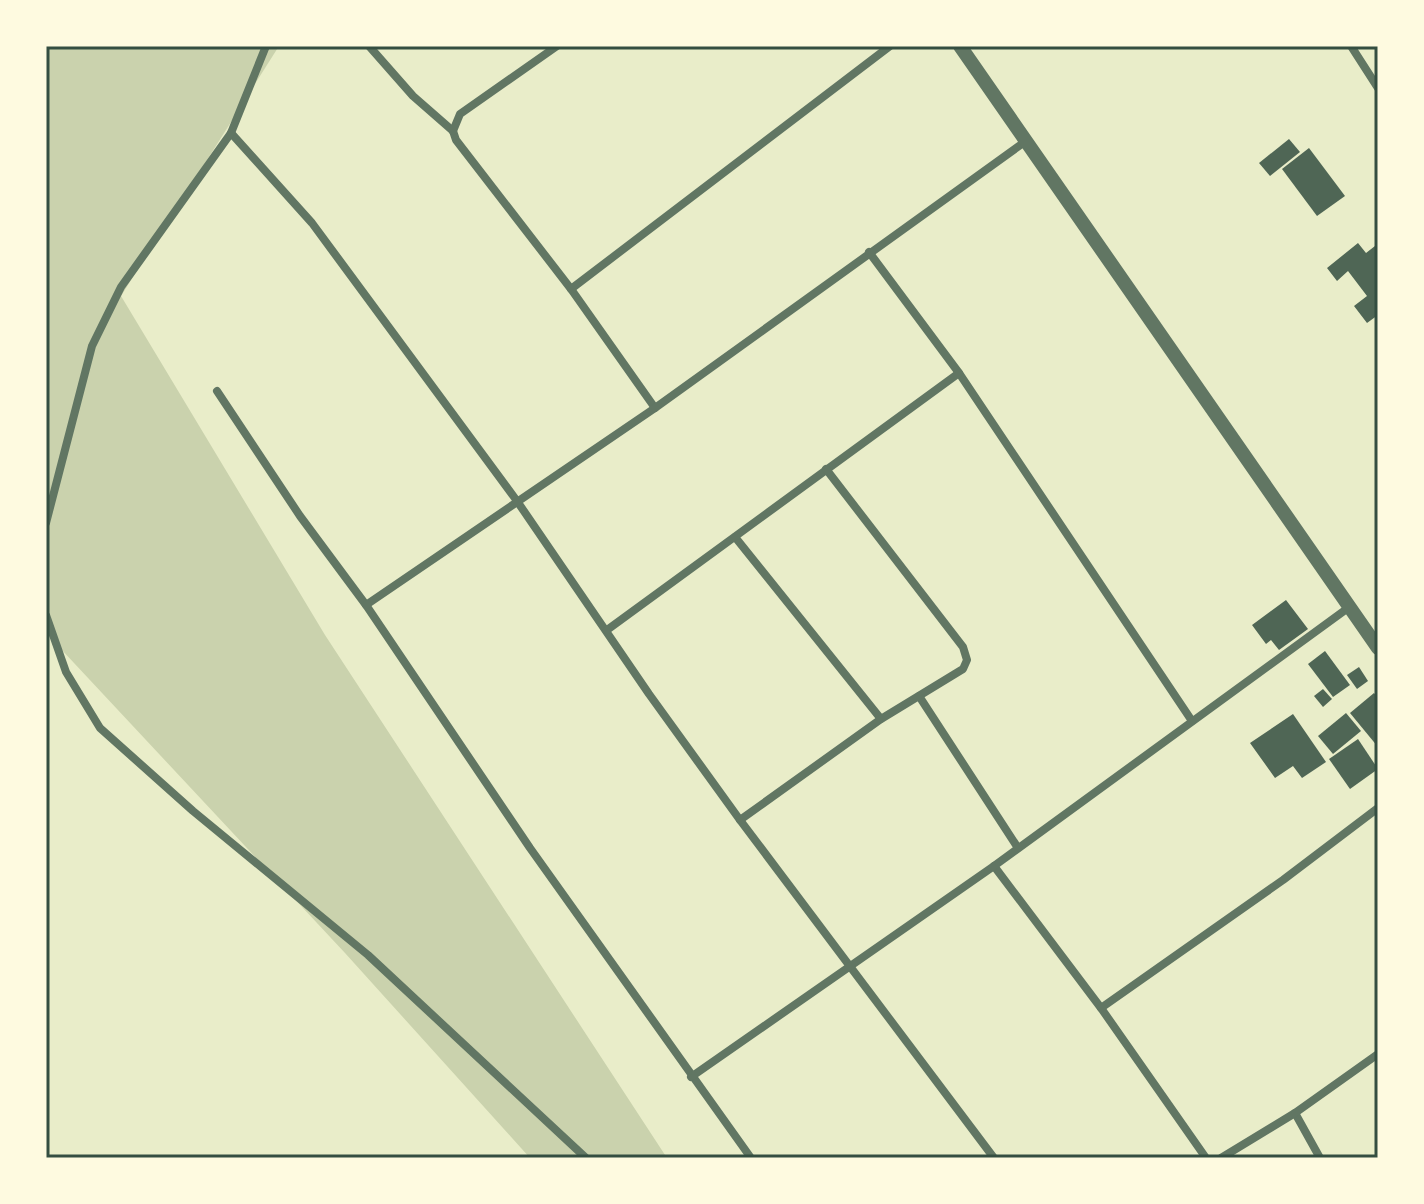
<svg xmlns="http://www.w3.org/2000/svg" width="1424" height="1204" viewBox="0 0 1424 1204" font-family="'Archivo Narrow',sans-serif">
<style>
.green{fill:#cad2ad}
.building{fill:#4f6655}
.lines{fill:none;stroke-linecap:round;stroke-linejoin:round}
.minor{stroke:#617663;stroke-width:8}
.tertiary{stroke:#617663;stroke-width:14}
.neatline{fill:none;stroke:#344e41;stroke-width:3}
</style>
<rect width="100%" height="100%" fill="#e9edc9"/>
<polygon class="green" points="46,46 279,46 121,296 325,635 667,1158 530,1158 345,953 46,633"/>
<g class="building">
<polygon points="1289,139 1300,152 1270,176 1259,163"/>
<polygon points="1309,148 1345,196 1317,216 1282,169"/>
<polygon points="1358,243 1366,253 1375,246 1378,250 1378,315 1367,323 1354,306 1367,296 1348,271 1337,281 1327,268"/>
<polygon points="1286,600 1308,629 1279,650 1271,640 1266,644 1252,625"/>
<polygon points="1325,651 1350,685 1333,697 1308,664"/>
<polygon points="1359,667 1368,681 1357,689 1347,675"/>
<polygon points="1323,689 1332,699 1323,707 1314,696"/>
<polygon points="1374,693 1378,698 1378,747 1350,713"/>
<polygon points="1346,713 1361,731 1333,754 1318,736"/>
<polygon points="1293,714 1326,762 1302,778 1293,766 1275,778 1250,743"/>
<polygon points="1358,739 1378,769 1350,789 1329,759"/>
</g>
<g class="lines">
<g class="minor">
<polyline points="369,46 413,96 453,131 456,140 571,289 655,408"/>
<polyline points="1351,46 1378,88"/>
<polyline points="453,131 460,114 557,46"/>
<polyline points="231,133 312,223 517,501 649,694 740,820 994,1158"/>
<polyline points="869,252 959,373 1192,721"/>
<polyline points="571,289 890,46"/>
<polyline points="217,391 300,516 366,605 530,848 751,1158"/>
<polyline points="46,523 92,346 121,287 231,133 266,46"/>
<polyline points="735,537 881,719"/>
<polyline points="366,605 655,408 1026,141"/>
<polyline points="46,615 66,672 100,728 193,811 368,955 586,1158"/>
<polyline points="607,630 959,373"/>
<polyline points="919,696 1018,848"/>
<polyline points="740,820 881,719 963,669 967,660 963,647 826,469"/>
<polyline points="994,866 1101,1008 1206,1158"/>
<polyline points="1101,1008 1283,880 1378,808"/>
<polyline points="691,1077 994,866 1348,608"/>
<polyline points="1295,1113 1320,1158"/>
<polyline points="1221,1158 1295,1113 1378,1054"/>
</g>
<polyline class="tertiary" points="960,46 1378,648"/>
</g>
<rect width="1424" height="1204" fill="none" stroke="#fefae0" stroke-width="96"/>
<rect x="48" y="48" width="1328" height="1108" class="neatline"/>
</svg>
